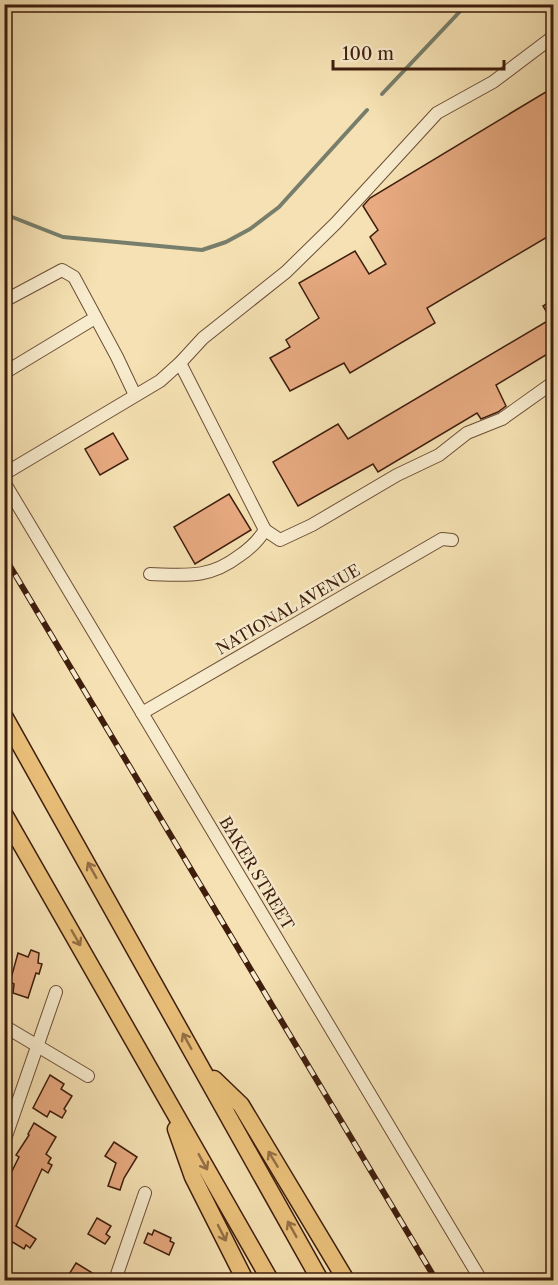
<svg xmlns="http://www.w3.org/2000/svg" width="558" height="1285" viewBox="0 0 558 1285" font-family="'Libre Caslon Text',serif">
<style>
.lines{fill:none;stroke-linecap:round;stroke-linejoin:round}
.stream{stroke:#777e6b;stroke-width:4}
.building{fill:#e8aa81;stroke:#3e1d0d;stroke-width:1.5}
.minor-casing{stroke:#6c4e36;stroke-width:14}
.highway-casing{stroke:#3e1d0d;stroke-width:19}
.minor{stroke:#f8ecce;stroke-width:12}
.highway{stroke:#eac07a;stroke-width:16}
.rail-casing{stroke:#3e1d0d;stroke-width:6}
.rail{stroke:#f8ecce;stroke-width:4;stroke-dasharray:11;stroke-linecap:butt}
.oneway{stroke:#946e44}
.labels{text-anchor:middle;dominant-baseline:central;stroke-width:5;stroke-linejoin:round;paint-order:stroke}
.street-label{font-size:16px;fill:#3e1d0d;stroke:#f8ecce}
</style>
<rect width="100%" height="100%" fill="#f5e1b3"/>
<filter id="stains"><feTurbulence type="fractalNoise" baseFrequency=".00333" numOctaves="4"/><feColorMatrix values="0 0 0 0 .2 0 0 0 0 .09 0 0 0 0 .02 0 0 0 .5 -.17"/></filter>
<radialGradient id="worn" r=".72"><stop offset=".6" stop-color="#630" stop-opacity="0"/><stop offset="1" stop-color="#630" stop-opacity=".3"/></radialGradient>
<g class="lines">
<g class="stream">
<polyline points="382,94 467,4"/>
<polyline points="4,218 12,217 63,237 202,250 226,242 250,229 279,207 367,110"/>
</g>
</g>
<g class="building">
<polygon points="554,87 554,233 427,308 435,323 350,373 344,363 290,391 270,358 290,347 286,340 319,318 299,283 355,251 369,274 386,264 370,237 378,230 363,206 370,198"/>
<polygon points="554,299 554,350 496,385 506,406 498,412 481,419 477,413 378,472 373,464 298,506 273,462 338,424 348,439 551,319 543,306"/>
<polygon points="113,433 128,459 100,475 85,449"/>
<polygon points="229,494 251,530 195,564 174,527"/>
<polygon points="31,950 39,953 38,963 42,964 39,974 36,973 28,998 13,993 14,984 10,982 18,953 28,957"/>
<polygon points="50,1075 64,1084 61,1089 72,1096 64,1109 66,1111 62,1118 50,1111 47,1117 33,1108"/>
<polygon points="34,1123 56,1137 46,1154 51,1158 48,1163 52,1165 48,1173 42,1169 16,1226 36,1239 30,1248 26,1245 24,1249 4,1237 4,1222 11,1212 4,1209 4,1196 11,1183 7,1181 19,1157 16,1155 29,1135 28,1134"/>
<polygon points="114,1142 137,1157 124,1178 120,1190 108,1186 116,1163 105,1156"/>
<polygon points="97,1218 111,1226 106,1234 110,1237 105,1244 88,1234"/>
<polygon points="154,1230 171,1238 170,1241 174,1243 169,1255 144,1243 148,1233 152,1235"/>
<polygon points="76,1263 94,1274 90,1281 65,1281"/>
</g>
<g class="lines">
<g class="minor-casing">
<g id="minor">
<polyline points="4,301 62,270 74,277 117,357 135,395"/>
<polyline points="4,373 95,318"/>
<polyline points="4,474 160,381 180,363 203,338 286,272 336,223 437,113 493,82 554,36"/>
<polyline points="4,482 481,1280"/>
<polyline points="265,530 280,540 312,525 397,475 439,455 467,433 502,419 554,382"/>
<path d="M 150,574 C 186,575 209,579 239,556 C 251,548 258,541 265,530 L 180,363"/>
<polyline points="142,713 442,539 452,540"/>
<polyline points="4,1026 88,1076"/>
<polyline points="4,1142 56,992"/>
<polyline points="115,1280 145,1193"/>
</g>
</g>
<g class="highway-casing">
<g id="highway">
<polyline points="4,716 320,1280"/>
<polyline points="4,814 270,1280"/>
<polyline points="214,1079 241,1105 346,1280"/>
<polyline points="176,1129 193,1177 245,1280"/>
</g>
</g>
<use href="#minor" class="minor"/>
<use href="#highway" class="highway"/>
<g class="rail-casing">
<polyline id="rail" points="4,556 436,1280"/>
</g>
<use href="#rail" class="rail"/>
</g>
<defs><path id="oneway-shaft" d="M-6 0H5M1.5-3L5.5 0L1.5 3" fill="none" stroke-width="1.6" stroke-linecap="round" stroke-linejoin="round" transform="scale(1.5)"/></defs>
<g class="oneway">
<use href="#oneway-shaft" transform="translate(92 870) rotate(-119)"/>
<use href="#oneway-shaft" transform="translate(76 938) rotate(60)"/>
<use href="#oneway-shaft" transform="translate(187 1041) rotate(-119)"/>
<use href="#oneway-shaft" transform="translate(273 1159) rotate(-121)"/>
<use href="#oneway-shaft" transform="translate(203 1162) rotate(61)"/>
<use href="#oneway-shaft" transform="translate(292 1229) rotate(-119)"/>
<use href="#oneway-shaft" transform="translate(222 1233) rotate(63)"/>
</g>
<g class="labels">
<g class="street-label">
<text transform="translate(288 609) rotate(-30)">NATIONAL AVENUE</text>
<text transform="translate(257 873) rotate(59)">BAKER STREET</text>
</g>
</g>
<rect width="558" height="1285" fill="none" stroke="#f5e1b3" stroke-width="24"/>
<rect x="6" y="6" width="546" height="1273" fill="none" stroke="#3e1d0d" stroke-width="3"/>
<rect x="12" y="12" width="534" height="1261" fill="none" stroke="#3e1d0d" stroke-width="1.5"/>
<path d="M333 60v9h171v-9" fill="none" stroke="#3e1d0d" stroke-width="3"/>
<text x="342" y="60" font-size="18" fill="#3e1d0d" stroke="#f8ecce" stroke-width="4.5" paint-order="stroke">100 m</text>
<rect width="100%" height="100%" filter="url(#stains)"/>
<rect width="100%" height="100%" fill="url(#worn)"/>
</svg>
